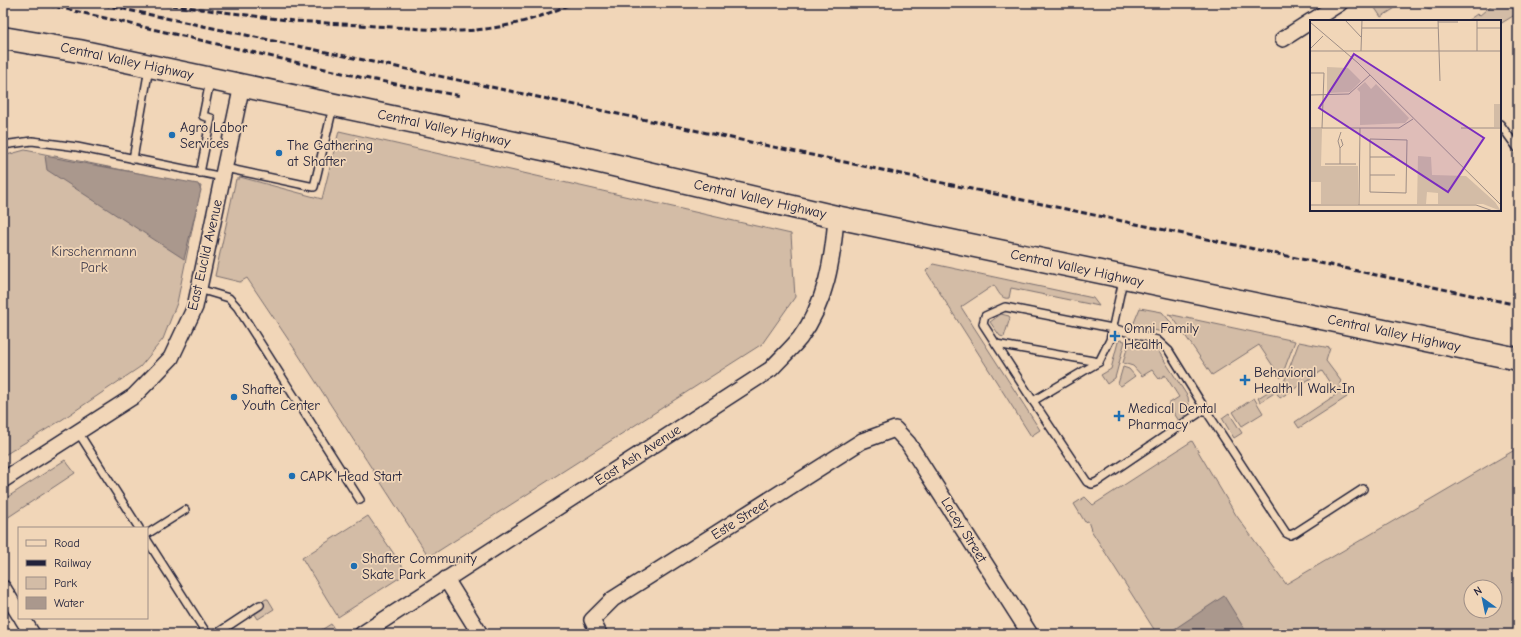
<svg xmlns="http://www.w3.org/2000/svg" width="1521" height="637" viewBox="0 0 1521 637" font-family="'Comic Neue',sans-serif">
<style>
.green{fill:#d3bca6;stroke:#7a6f70;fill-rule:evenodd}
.water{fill:#aa988d;stroke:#74696c}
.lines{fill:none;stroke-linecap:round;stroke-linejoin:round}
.service-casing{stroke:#22223b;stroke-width:10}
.minor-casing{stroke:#22223b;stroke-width:18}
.primary-casing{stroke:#22223b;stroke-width:25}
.service{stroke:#f1d6b8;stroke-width:7}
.minor{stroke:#f1d6b8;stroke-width:15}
.primary{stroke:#f1d6b8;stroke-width:22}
.rail{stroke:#22223b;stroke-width:3;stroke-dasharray:6 3;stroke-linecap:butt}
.poi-dot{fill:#1f6fb2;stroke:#f1d6b8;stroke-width:1.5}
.labels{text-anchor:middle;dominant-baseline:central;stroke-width:3.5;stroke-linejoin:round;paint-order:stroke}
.street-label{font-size:14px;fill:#22223b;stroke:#f1d6b8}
.poi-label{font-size:14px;fill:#22223b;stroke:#f1d6b8;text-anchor:start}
.park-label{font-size:14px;fill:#454150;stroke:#f1d6b8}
.inset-road{fill:none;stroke:#9e8e86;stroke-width:1}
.view{fill:#7b2cbf;fill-opacity:0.15;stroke:#7b2cbf;stroke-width:2}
.inset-edge{fill:none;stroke:#22223b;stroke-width:2}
</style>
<rect width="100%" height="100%" fill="#f1d6b8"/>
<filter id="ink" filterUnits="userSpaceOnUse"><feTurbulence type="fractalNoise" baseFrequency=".025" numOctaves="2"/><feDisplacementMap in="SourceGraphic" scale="8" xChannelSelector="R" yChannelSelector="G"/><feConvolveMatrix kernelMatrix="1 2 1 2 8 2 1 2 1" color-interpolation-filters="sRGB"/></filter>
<g filter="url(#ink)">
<g class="green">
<polygon points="1383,3 1403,3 1381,17 1375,8"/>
<path d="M 1421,3 L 1443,3 L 1444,4 C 1435,9 1428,12 1421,3 Z"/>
<polygon points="1494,3 1518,3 1518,13 1500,24 1500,21 1467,21 1477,14 1479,16"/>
<polygon points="339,131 791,234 795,297 762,344 429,557 296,351 247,278 240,282 215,276 236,179 239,179 240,177 322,199"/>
<polygon points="25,150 201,186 177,303 163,339 140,367 60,421 3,456 3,156"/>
<path d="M 933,264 L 1093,298 L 1099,306 L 1011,288 L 1009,298 C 1001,300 998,291 994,285 L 961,307 L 1040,430 L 1031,436 L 926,271 Z"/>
<polygon points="1140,308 1162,312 1174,326 1162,332 1133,325"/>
<polygon points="1001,314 1009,316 1010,318 1004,337 1000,336 990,322"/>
<polygon points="1168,314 1295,341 1281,378 1259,345 1212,375 1174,319"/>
<polygon points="1120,340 1125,341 1115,378 1107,384 1101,375 1111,369 1118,342"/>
<polygon points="1129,341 1157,349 1188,397 1189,405 1184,417 1179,421 1168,404 1179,397 1165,375 1159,379 1152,370 1142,376 1133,366 1123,363"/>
<polygon points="1299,342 1330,348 1326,361 1341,381 1339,385 1347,397 1299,428 1295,422 1337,394 1322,371 1280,398 1276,392 1260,402 1258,398 1284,382"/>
<polygon points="1123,367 1129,369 1135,376 1121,386 1118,384"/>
<polygon points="1254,398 1263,413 1242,426 1233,412"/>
<polygon points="1229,413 1242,433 1234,438 1222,418"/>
<path d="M 1192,441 L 1236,515 L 1286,584 L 1518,448 L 1518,634 L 1157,634 L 1091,530 L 1088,521 L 1085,522 L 1074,504 L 1085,497 L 1093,505 ZM 1471,587 L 1495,587 L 1495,611 L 1471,611 Z"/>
<polygon points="65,460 75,473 7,518 8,520 3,524 3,500"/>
<polygon points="368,516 407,573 338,617 302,558"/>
<polygon points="266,599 268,599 274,609 258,619 251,608"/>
<polygon points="331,624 336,632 333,634 315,634"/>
</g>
<g class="water">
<polygon points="45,156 198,184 201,190 184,259 47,170"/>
<polygon points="1224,596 1247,633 1167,634"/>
</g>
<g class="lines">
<g class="service-casing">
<g id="service">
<polyline points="1500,124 1518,149"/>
<polyline points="3,145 32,141 77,147 223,177"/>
<polyline points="133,159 149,68"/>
<polyline points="225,168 314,187 333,107"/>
<polyline points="200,173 211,118 203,116 210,81"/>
<polyline points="1123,280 1110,340 1099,362 1033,401 1087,482 1092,484 1097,482 1205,409 1286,533 1290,535 1295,533 1363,489"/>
<polyline points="199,289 229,298 238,308 360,500"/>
<polyline points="996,344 1099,362"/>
<polyline points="1033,401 983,324 985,316 1005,307 1112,328 1157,340 1169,351 1205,409"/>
<polyline points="78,432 139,528"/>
<polyline points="147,534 185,510"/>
<polyline points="147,540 207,634"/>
<polyline points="216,634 260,605"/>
</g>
</g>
<g class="minor-casing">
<g id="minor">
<polyline points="1312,21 1340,3"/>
<polyline points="1283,39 1311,21"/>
<polyline points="3,480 134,396 171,358 195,307 242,85"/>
<polyline points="446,579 480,634"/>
<polyline points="3,588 19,614"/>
<polyline points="22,618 32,634"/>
<path d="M 362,634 L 771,369 C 780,359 791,349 800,338 C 826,303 833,259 836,217"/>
<polyline points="599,634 592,620 613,599 862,441 895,429 908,443 1030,634"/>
</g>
</g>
<g class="primary-casing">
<polyline id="primary" points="3,38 79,51 562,153 836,217 1518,359"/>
</g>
<use href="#service" class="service"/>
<use href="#minor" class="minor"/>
<use href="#primary" class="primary"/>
<g class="rail">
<polyline points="40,3 364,78 461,96"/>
<polyline points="95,3 1518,305"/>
<path d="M 154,3 L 294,21 L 457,31 C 498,30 535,21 572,3"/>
</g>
</g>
</g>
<g class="poi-dot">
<circle cx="172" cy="135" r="4"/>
<circle cx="279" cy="153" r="4"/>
<path d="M1113 330h4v4h4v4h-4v4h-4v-4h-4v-4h4z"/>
<path d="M1243 374h4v4h4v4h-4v4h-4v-4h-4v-4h4z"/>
<circle cx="234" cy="397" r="4"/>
<path d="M1117 410h4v4h4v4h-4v4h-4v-4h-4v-4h4z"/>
<circle cx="292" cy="476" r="4"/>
<circle cx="354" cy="566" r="4"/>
</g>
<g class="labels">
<g class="street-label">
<text transform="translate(127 61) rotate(12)">Central Valley Highway</text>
<text transform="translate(444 128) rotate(12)">Central Valley Highway</text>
<text transform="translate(760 199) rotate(13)">Central Valley Highway</text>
<text transform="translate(205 255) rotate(-77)">East Euclid Avenue</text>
<text transform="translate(1077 268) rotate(12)">Central Valley Highway</text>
<text transform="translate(1394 333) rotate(12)">Central Valley Highway</text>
<text transform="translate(638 455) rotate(-33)">East Ash Avenue</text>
<text transform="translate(740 519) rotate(-32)">Este Street</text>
<text transform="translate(964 530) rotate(58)">Lacey Street</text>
</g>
<g class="poi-label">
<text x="180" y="127">Agro Labor<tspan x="180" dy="16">Services</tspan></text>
<text x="287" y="145">The Gathering<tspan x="287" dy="16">at Shafter</tspan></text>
<text x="1124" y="328">Omni Family<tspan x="1124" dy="16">Health</tspan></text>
<text x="1254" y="372">Behavioral<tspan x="1254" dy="16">Health || Walk-In</tspan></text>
<text x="242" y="389">Shafter<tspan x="242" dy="16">Youth Center</tspan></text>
<text x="1128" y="408">Medical Dental<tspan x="1128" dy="16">Pharmacy</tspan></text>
<text x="300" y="476">CAPK Head Start</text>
<text x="362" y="558">Shafter Community<tspan x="362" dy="16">Skate Park</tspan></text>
</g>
<g class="park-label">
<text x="94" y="251">Kirschenmann<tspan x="94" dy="16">Park</tspan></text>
</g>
</g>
<g transform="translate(1310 20)">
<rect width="191" height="191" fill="#f1d6b8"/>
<path d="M 17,47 L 38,48 L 51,61 L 40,72 L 17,73 ZM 55,62 L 61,69 L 66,64 L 99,98 L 95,103 L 50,105 L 50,72 L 47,69 ZM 184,84 L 191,84 L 191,107 L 184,107 ZM 0,109 L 12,109 L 11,146 L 48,146 L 48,184 L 11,184 L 11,162 L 0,162 ZM 108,136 L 121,137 L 122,155 L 156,156 L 185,182 L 191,191 L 173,184 L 128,184 L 128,173 L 117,172 L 116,184 L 107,184 Z" fill="#d3bca6"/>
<path class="inset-road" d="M 35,0 L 51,17M 128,0 L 130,61M 0,2 L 48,43 L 191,185M 128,2 L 148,2M 52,8 L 128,8M 167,8 L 191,8M 0,29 L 13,16M 0,31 L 191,31M 51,31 L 52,0M 167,31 L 167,0M 0,53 L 14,53 L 12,108M 0,75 L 39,74 L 60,55M 0,108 L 89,108 L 103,99M 151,108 L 191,108M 31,119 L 33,125 L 30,128 L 28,121 L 31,112M 60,119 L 97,120 L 96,173 L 60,172 ZM 60,137 L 85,137M 15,144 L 46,144M 30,144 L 30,128M 60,155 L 85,155M 0,185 L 166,185 L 183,191M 49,185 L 50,108"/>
<path class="view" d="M 44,34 L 174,118 L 138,172 L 9,88 Z"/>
<rect width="191" height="191" class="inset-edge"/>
</g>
<rect width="1521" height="637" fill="none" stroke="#f1d6b8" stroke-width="16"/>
<rect x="8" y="8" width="1505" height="621" fill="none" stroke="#22223b" stroke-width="1.5" filter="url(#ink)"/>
<rect x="18" y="527" width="130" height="92" fill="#f1d6b8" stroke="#9e8e86"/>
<rect x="26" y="540" width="20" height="6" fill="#f1d6b8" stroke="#9e8e86"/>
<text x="54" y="547" font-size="12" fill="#22223b">Road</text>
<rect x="26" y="560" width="20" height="6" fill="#22223b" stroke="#9e8e86"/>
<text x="54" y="567" font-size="12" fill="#22223b">Railway</text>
<rect x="26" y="577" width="20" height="12" fill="#d3bca6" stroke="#9e8e86"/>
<text x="54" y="587" font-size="12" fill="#22223b">Park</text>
<rect x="26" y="597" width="20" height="12" fill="#aa988d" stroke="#9e8e86"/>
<text x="54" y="607" font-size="12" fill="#22223b">Water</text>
<g transform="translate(1483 599) rotate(327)"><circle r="19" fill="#f1d6b8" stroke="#9e8e86"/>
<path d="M0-3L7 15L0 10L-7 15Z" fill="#1f6fb2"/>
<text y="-6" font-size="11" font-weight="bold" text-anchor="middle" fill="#22223b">N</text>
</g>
</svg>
